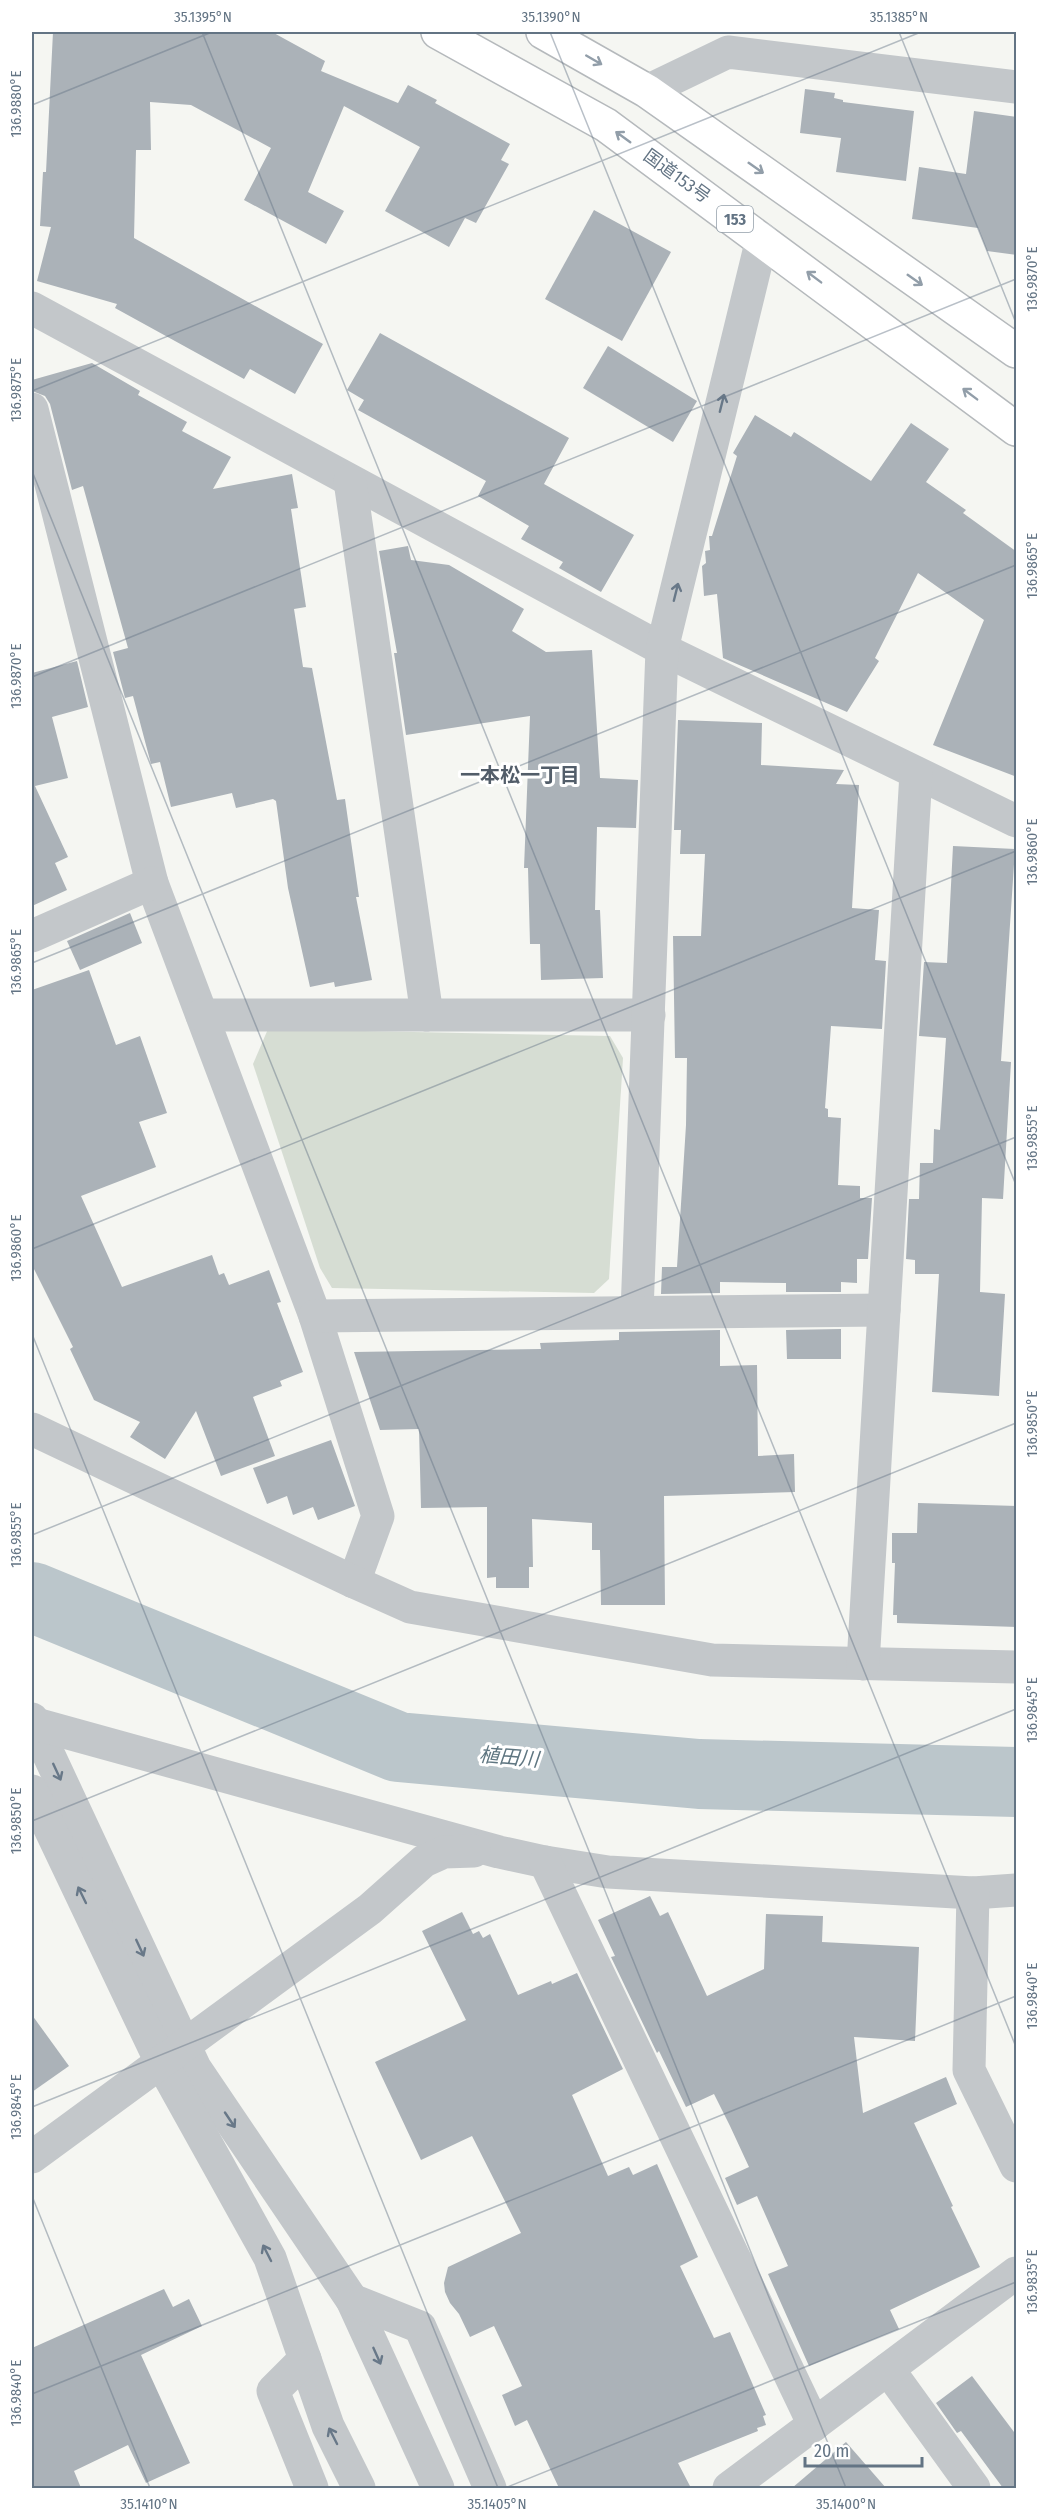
<svg xmlns="http://www.w3.org/2000/svg" width="1048" height="2520" viewBox="0 0 1048 2520" font-family="'Fira Sans Condensed','Noto Sans JP',sans-serif">
<style>
.green{fill:#d6ddd3}
.lines{fill:none;stroke-linecap:round;stroke-linejoin:round}
.river{stroke:#bbc6cb;stroke-width:70}
.building{fill:#abb2b8}
.highway-casing{stroke:#b5b9bc;stroke-width:36}
.minor{stroke:#c3c7ca;stroke-width:33}
.highway{stroke:#fff;stroke-width:33}
.oneway{stroke:#929ea9}
.oneway2{stroke:#687888}
.ticks{fill:none;stroke:#637484;stroke-width:1.5;stroke-opacity:0.45}
.labels{text-anchor:middle;dominant-baseline:central;stroke-width:6;stroke-linejoin:round;paint-order:stroke}
.shield{fill:#fff;stroke:#929ea9;stroke-width:1.5}
.shield-label{font-size:16px;font-weight:bold;fill:#637484}
.street-label{font-size:18px;fill:#637484;stroke:#fff}
.neighbourhood-label{font-size:20px;font-weight:bold;fill:#525d69;stroke:#fff}
.water-label{font-size:20px;font-style:italic;fill:#5f7681;stroke:#fff}
.neatline{fill:none;stroke:#637484;stroke-width:2}
.ticks-label{font-size:15px;text-anchor:middle;fill:#637484}
</style>
<rect width="100%" height="100%" fill="#f5f6f2"/>
<polygon class="green" points="268,1029 610,1036 623,1058 609,1279 594,1293 332,1288 320,1268 253,1064"/>
<g class="lines">
<polyline class="river" points="32,1597 398,1747 699,1774 1016,1782"/>
</g>
<g class="building">
<polygon points="53,32 272,32 325,61 321,71 398,103 408,85 437,100 435,103 510,144 501,160 509,164 476,223 465,218 449,247 385,211 420,147 344,106 308,192 344,211 326,244 244,200 271,148 191,105 150,102 151,150 136,150 134,238 323,344 295,394 250,369 244,379 115,308 117,304 37,281 51,227 40,226 43,172 46,172"/>
<polygon points="805,89 835,93 834,98 843,100 843,102 914,111 906,181 836,172 841,138 800,133"/>
<polygon points="974,111 1017,117 1017,255 987,251 978,228 912,219 919,167 966,174"/>
<polygon points="594,210 671,252 622,341 545,299"/>
<polygon points="380,333 569,438 544,484 634,535 601,592 559,568 563,562 521,539 529,526 478,496 486,481 358,410 364,400 347,390"/>
<polygon points="608,346 697,401 673,442 583,388"/>
<polygon points="92,363 140,391 138,395 187,422 182,431 231,457 213,489 292,474 298,508 291,509 306,607 294,609 303,667 312,668 337,800 345,799 359,897 356,897 372,980 335,987 334,982 310,987 288,888 276,801 273,799 236,808 232,793 171,807 160,762 151,764 133,696 125,698 113,652 128,648 83,486 72,490 50,404 45,396 32,391 32,380"/>
<polygon points="755,415 791,437 794,432 871,481 911,423 949,449 926,482 966,510 963,513 1017,552 1017,777 933,745 984,620 918,573 875,658 879,661 847,712 723,658 717,594 704,596 702,566 706,563 705,551 710,550 709,536 712,536 737,456 733,453"/>
<polygon points="408,546 411,560 449,565 524,609 512,631 546,652 592,650 600,778 638,780 636,828 597,827 595,910 600,910 603,978 541,980 540,944 530,944 528,868 524,868 530,716 406,735 394,653 397,653 379,551"/>
<polygon points="77,661 88,707 52,717 68,778 35,786 68,857 55,863 67,890 32,906 32,673"/>
<polygon points="678,720 762,723 761,765 844,770 836,784 859,785 852,908 879,910 875,960 886,961 882,1029 831,1026 825,1108 828,1109 828,1117 841,1118 838,1185 860,1186 860,1198 872,1198 868,1259 857,1259 857,1283 841,1282 841,1292 786,1292 786,1283 720,1282 720,1293 661,1294 662,1267 677,1267 686,1125 687,1058 675,1058 673,936 701,936 705,854 680,854 681,830 674,830"/>
<polygon points="953,846 1015,849 1001,1061 1011,1062 1003,1199 982,1198 980,1292 1005,1294 999,1396 932,1392 939,1274 915,1274 915,1260 906,1259 909,1199 919,1199 920,1163 933,1163 934,1129 940,1130 946,1038 919,1036 924,962 947,963"/>
<polygon points="130,913 142,943 80,970 67,941"/>
<polygon points="89,970 116,1045 140,1036 167,1113 139,1122 156,1167 81,1196 122,1287 212,1255 219,1275 224,1273 229,1285 269,1270 281,1302 277,1303 303,1372 280,1381 282,1386 253,1397 275,1456 221,1476 196,1411 165,1459 130,1437 140,1422 94,1400 70,1349 73,1347 32,1265 32,990"/>
<polygon points="841,1329 841,1359 787,1359 786,1330"/>
<polygon points="720,1330 720,1366 757,1365 758,1456 794,1454 795,1492 664,1496 665,1605 601,1605 600,1550 592,1550 592,1523 532,1519 533,1567 529,1567 529,1588 496,1588 496,1577 487,1578 487,1507 421,1508 419,1429 380,1430 354,1352 541,1349 540,1343 619,1340 619,1332"/>
<polygon points="331,1440 355,1506 318,1520 313,1507 293,1515 287,1496 267,1504 253,1468"/>
<polygon points="918,1503 1017,1506 1017,1627 897,1623 897,1615 893,1615 895,1563 892,1563 892,1533 917,1533"/>
<polygon points="650,1896 660,1916 668,1912 707,1996 764,1969 766,1914 823,1916 822,1942 919,1947 915,2041 854,2037 863,2113 946,2077 957,2104 914,2123 953,2206 951,2207 980,2267 890,2310 899,2329 809,2366 768,2274 788,2266 757,2196 737,2205 725,2178 749,2167 730,2126 714,2094 686,2107 659,2051 657,2053 611,1957 615,1956 598,1920"/>
<polygon points="462,1912 473,1934 479,1931 483,1938 490,1934 518,1995 551,1981 552,1984 577,1973 623,2069 572,2095 608,2176 629,2167 633,2175 657,2164 698,2257 680,2266 714,2338 730,2332 766,2415 763,2416 766,2425 757,2428 758,2431 678,2463 691,2488 559,2488 527,2420 515,2426 502,2395 522,2386 494,2326 470,2337 459,2314 450,2303 445,2292 444,2283 448,2267 521,2233 472,2136 421,2160 375,2062 466,2020 422,1931"/>
<polygon points="32,2015 69,2066 32,2092"/>
<polygon points="164,2289 173,2307 189,2299 202,2326 141,2355 190,2463 146,2483 128,2445 74,2471 81,2488 32,2488 32,2348"/>
<polygon points="972,2376 1017,2436 1017,2488 1003,2488 961,2431 957,2433 936,2403"/>
<polygon points="846,2442 886,2488 792,2488"/>
</g>
<g class="lines">
<g class="highway-casing">
<g id="highway">
<polyline points="438,32 606,125 1016,429"/>
<polyline points="543,32 647,91 1016,351"/>
</g>
</g>
<g class="minor">
<polyline points="647,91 728,52 1016,87"/>
<polyline points="32,308 662,649 1016,821"/>
<polyline points="32,409 152,883 315,1316 378,1516 354,1582"/>
<polyline points="350,481 427,1015"/>
<polyline points="32,936 152,883"/>
<polyline points="202,1015 649,1015"/>
<polyline points="637,1312 662,649 762,239"/>
<polyline points="315,1316 884,1310"/>
<polyline points="32,1429 354,1582 410,1607 712,1660 1016,1667"/>
<polyline points="863,1664 916,773"/>
<polyline points="32,1719 195,2068 352,2300 438,2488"/>
<polyline points="32,1723 499,1852 545,1862 608,1872 973,1893 1016,1890"/>
<polyline points="32,1791 161,2062 270,2258 328,2426 359,2488"/>
<polyline points="545,1862 814,2425"/>
<polyline points="973,1893 969,2070 1016,2166"/>
<polyline points="32,2157 370,1909 424,1861 444,1852 474,1851"/>
<polyline points="352,2300 420,2327 490,2488"/>
<polyline points="305,2359 273,2391 312,2488"/>
<polyline points="888,2369 974,2488"/>
<polyline points="729,2488 1016,2273"/>
</g>
<use href="#highway" class="highway"/>
</g>
<defs><path id="oneway-shaft" d="M-6 0H5M1.5-3L5.5 0L1.5 3" fill="none" stroke-width="1.6" stroke-linecap="round" stroke-linejoin="round" transform="scale(1.5)"/></defs>
<g class="oneway">
<use href="#oneway-shaft" transform="translate(594 60) rotate(30)"/>
<use href="#oneway-shaft" transform="translate(623 137) rotate(-144)"/>
<use href="#oneway-shaft" transform="translate(756 168) rotate(35)"/>
<use href="#oneway-shaft" transform="translate(814 277) rotate(-143)"/>
<use href="#oneway-shaft" transform="translate(915 280) rotate(35)"/>
<use href="#oneway-shaft" transform="translate(970 394) rotate(-143)"/>
</g>
<g class="oneway2">
<use href="#oneway-shaft" transform="translate(722 403) rotate(-76)"/>
<use href="#oneway-shaft" transform="translate(676 592) rotate(-76)"/>
<use href="#oneway-shaft" transform="translate(57 1772) rotate(65)"/>
<use href="#oneway-shaft" transform="translate(82 1895) rotate(-116)"/>
<use href="#oneway-shaft" transform="translate(140 1948) rotate(65)"/>
<use href="#oneway-shaft" transform="translate(230 2120) rotate(56)"/>
<use href="#oneway-shaft" transform="translate(267 2253) rotate(-117)"/>
<use href="#oneway-shaft" transform="translate(377 2356) rotate(66)"/>
<use href="#oneway-shaft" transform="translate(333 2436) rotate(-117)"/>
</g>
<path class="ticks" d="M 202,32 L 1016,2047M 550,32 L 1016,1185M 899,32 L 1016,323M 32,105 L 212,32M 32,391 L 921,32M 32,471 L 846,2488M 32,677 L 1016,279M 32,963 L 1016,565M 32,1249 L 1016,851M 32,1334 L 498,2488M 32,1535 L 1016,1137M 32,1821 L 1016,1423M 32,2107 L 1016,1709M 32,2196 L 150,2488M 32,2394 L 1016,1996M 505,2488 L 1016,2282"/>
<g class="labels">
<rect class="shield" x="717" y="206" width="36" height="26" rx="4.5"/>
<g class="shield-label">
<text x="735" y="219">153</text>
</g>
<g class="street-label">
<text transform="translate(677 176) rotate(36)">国道153号</text>
</g>
<g class="neighbourhood-label">
<text x="520" y="775">一本松一丁目</text>
</g>
<g class="water-label">
<text transform="translate(509 1757) rotate(5)">植田川</text>
</g>
</g>
<rect width="1048" height="2520" fill="none" stroke="#ffffff" stroke-width="66"/>
<path d="M805 2457v9h117v-9" fill="none" stroke="#637484" stroke-width="3"/>
<text x="814" y="2457" font-size="18" fill="#637484" stroke="#ffffff" stroke-width="4.5" paint-order="stroke">20 m</text>
<rect x="33" y="33" width="982" height="2454" class="neatline"/>
<g class="ticks-label">
<text x="203" y="22">35.1395°N</text>
<text x="551" y="22">35.1390°N</text>
<text x="899" y="22">35.1385°N</text>
<text transform="translate(16 104) rotate(-90)" y="5">136.9880°E</text>
<text transform="translate(1032 279) rotate(-90)" y="5">136.9870°E</text>
<text transform="translate(16 390) rotate(-90)" y="5">136.9875°E</text>
<text transform="translate(1032 566) rotate(-90)" y="5">136.9865°E</text>
<text transform="translate(16 676) rotate(-90)" y="5">136.9870°E</text>
<text transform="translate(1032 852) rotate(-90)" y="5">136.9860°E</text>
<text transform="translate(16 962) rotate(-90)" y="5">136.9865°E</text>
<text transform="translate(1032 1138) rotate(-90)" y="5">136.9855°E</text>
<text transform="translate(16 1248) rotate(-90)" y="5">136.9860°E</text>
<text transform="translate(1032 1424) rotate(-90)" y="5">136.9850°E</text>
<text transform="translate(16 1535) rotate(-90)" y="5">136.9855°E</text>
<text transform="translate(1032 1710) rotate(-90)" y="5">136.9845°E</text>
<text transform="translate(16 1821) rotate(-90)" y="5">136.9850°E</text>
<text transform="translate(1032 1996) rotate(-90)" y="5">136.9840°E</text>
<text transform="translate(16 2107) rotate(-90)" y="5">136.9845°E</text>
<text transform="translate(1032 2282) rotate(-90)" y="5">136.9835°E</text>
<text transform="translate(16 2393) rotate(-90)" y="5">136.9840°E</text>
<text x="149" y="2509">35.1410°N</text>
<text x="497" y="2509">35.1405°N</text>
<text x="846" y="2509">35.1400°N</text>
</g>
</svg>
